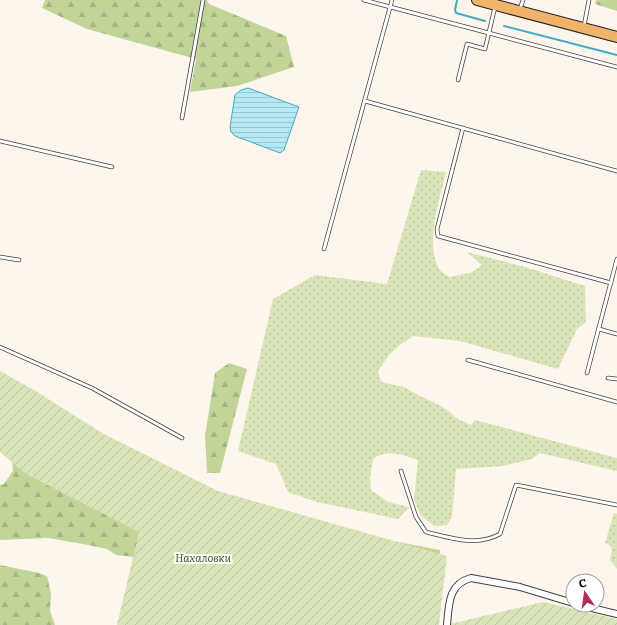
<svg xmlns="http://www.w3.org/2000/svg" width="617" height="625" viewBox="0 0 617 625" font-family="Literata,serif">
<style>
.grass{fill:url(#grass-dots)}
.forest{fill:url(#forest-firs)}
.garden{fill:url(#garden-furrows)}
.water{fill:url(#water-rules);stroke:#40abc4}
.lines{fill:none;stroke-linecap:round;stroke-linejoin:round}
.stream{stroke:#40abc4;stroke-width:2}
.lane-casing{stroke:#3f3f3f;stroke-width:4.5}
.street-casing{stroke:#3f3f3f;stroke-width:8}
.primary-casing{stroke:#1d1d1d;stroke-width:12}
.lane{stroke:#fff;stroke-width:3}
.street{stroke:#fff;stroke-width:6}
.primary{stroke:#efb36a;stroke-width:10}
.labels{text-anchor:middle;dominant-baseline:central;stroke-width:4;stroke-linejoin:round;paint-order:stroke}
.park-label{font-size:11px;font-style:italic;fill:#3b5f21;stroke:#fff}
</style>
<defs>
<pattern id="grass-dots" width="8" height="8" patternUnits="userSpaceOnUse"><rect width="8" height="8" fill="#d9e5b8"/><path d="M2 2h.1M6 6h.1" fill="none" stroke="#b9c39d" stroke-width="1.8" stroke-linecap="round"/></pattern>
<pattern id="forest-firs" width="22" height="20" patternUnits="userSpaceOnUse"><rect width="22" height="20" fill="#c1d599"/><path d="M5 1l3.5 6h-7zM16 11l3.5 6h-7z" fill="#a5b683"/></pattern>
<pattern id="garden-furrows" width="10" height="10" patternUnits="userSpaceOnUse"><rect width="10" height="10" fill="#d9e5b8"/><path d="M-1 1l2-2M0 10L10 0M9 11l2-2" fill="none" stroke="#b9c39d"/></pattern>
<pattern id="water-rules" width="6" height="5" patternUnits="userSpaceOnUse"><rect width="6" height="5" fill="#b4e8f2"/><path d="M0 2.5h6" fill="none" stroke="#9ac6ce"/></pattern>
</defs>
<rect width="100%" height="100%" fill="#fef6ec"/>
<g class="grass">
<path d="M 421,170 L 446,172 C 440,198 424,247 440,270 C 442,273 447,275 450,277 L 470,273 L 482,265 L 467,252 L 525,267 L 585,286 L 586,322 L 577,329 L 558,369 L 460,341 L 413,336 L 400,345 L 389,355 L 378,371 L 381,382 L 404,387 L 418,395 L 439,405 L 449,411 L 456,418 L 471,425 L 475,420 L 617,458 L 617,471 L 540,453 L 532,459 L 503,466 L 456,469 L 452,517 L 447,525 L 434,526 L 420,515 L 414,499 L 418,460 C 403,455 387,448 373,459 L 370,478 L 371,490 L 388,502 L 409,507 L 398,519 L 317,502 L 288,492 L 276,464 L 238,451 L 273,299 L 315,275 L 387,284 Z"/>
<polygon points="614,513 617,514 617,569 610,560 612,549 610,545 605,543"/>
</g>
<g class="forest">
<polygon points="45,0 207,0 209,4 286,36 294,67 237,86 190,92 196,59 87,29 42,8"/>
<polygon points="596,0 617,0 617,11 595,4"/>
<polygon points="229,363 247,369 220,473 207,473 205,436 215,373"/>
<polygon points="11,449 196,486 334,530 440,550 439,566 295,625 154,559 116,555 107,549 83,544 48,538 0,540 0,485 4,484 13,471"/>
<polygon points="0,565 39,573 47,576 51,594 50,611 55,625 0,625"/>
</g>
<g class="garden">
<polygon points="0,371 34,390 102,433 218,491 447,556 439,625 117,625 139,532 26,474 0,452"/>
<polygon points="543,602 617,619 617,625 445,625"/>
</g>
<polygon class="water" points="248,88 299,107 284,150 280,153 235,136 231,132 230,127 235,95 241,90"/>
<g class="lines">
<g class="stream">
<polyline points="457,0 455,10 456,13 485,21"/>
<polyline points="504,26 617,55"/>
</g>
<g class="lane-casing">
<g id="lane">
<polyline points="364,0 617,67"/>
<polyline points="520,9 523,0"/>
<polyline points="584,26 589,0"/>
<polyline points="458,80 467,44 485,49 495,7"/>
<polyline points="365,101 617,171"/>
<polyline points="182,118 203,0"/>
<polyline points="463,128 437,229 438,236 611,283"/>
<polyline points="0,141 112,167"/>
<polyline points="324,249 392,0"/>
<polyline points="0,257 19,260"/>
<polyline points="599,329 617,334"/>
<polyline points="0,347 92,388 182,438"/>
<polyline points="468,360 617,402"/>
<polyline points="587,373 617,259"/>
<polyline points="608,378 617,379"/>
<path d="M 401,471 L 416,517 L 426,532 C 451,538 476,547 500,534 L 516,485 L 617,505"/>
</g>
</g>
<g class="street-casing">
<g id="street">
<polyline points="579,605 617,614"/>
<path d="M 447,625 C 449,605 448,584 471,578 L 520,587 L 573,603"/>
</g>
</g>
<g class="primary-casing">
<polyline id="primary" points="477,0 617,37"/>
</g>
<use href="#lane" class="lane"/>
<use href="#street" class="street"/>
<use href="#primary" class="primary"/>
</g>
<g class="labels">
<g class="park-label">
<text x="203" y="557">Нахаловки</text>
</g>
</g>
<g transform="translate(585 593) rotate(347)"><circle r="19" fill="#ffffff" stroke="#9e9e9e"/>
<path d="M0-3L7 15L0 10L-7 15Z" fill="#b22e50"/>
<text y="-6" font-size="11" font-weight="bold" text-anchor="middle" fill="#0c0c0c">С</text>
</g>
</svg>
